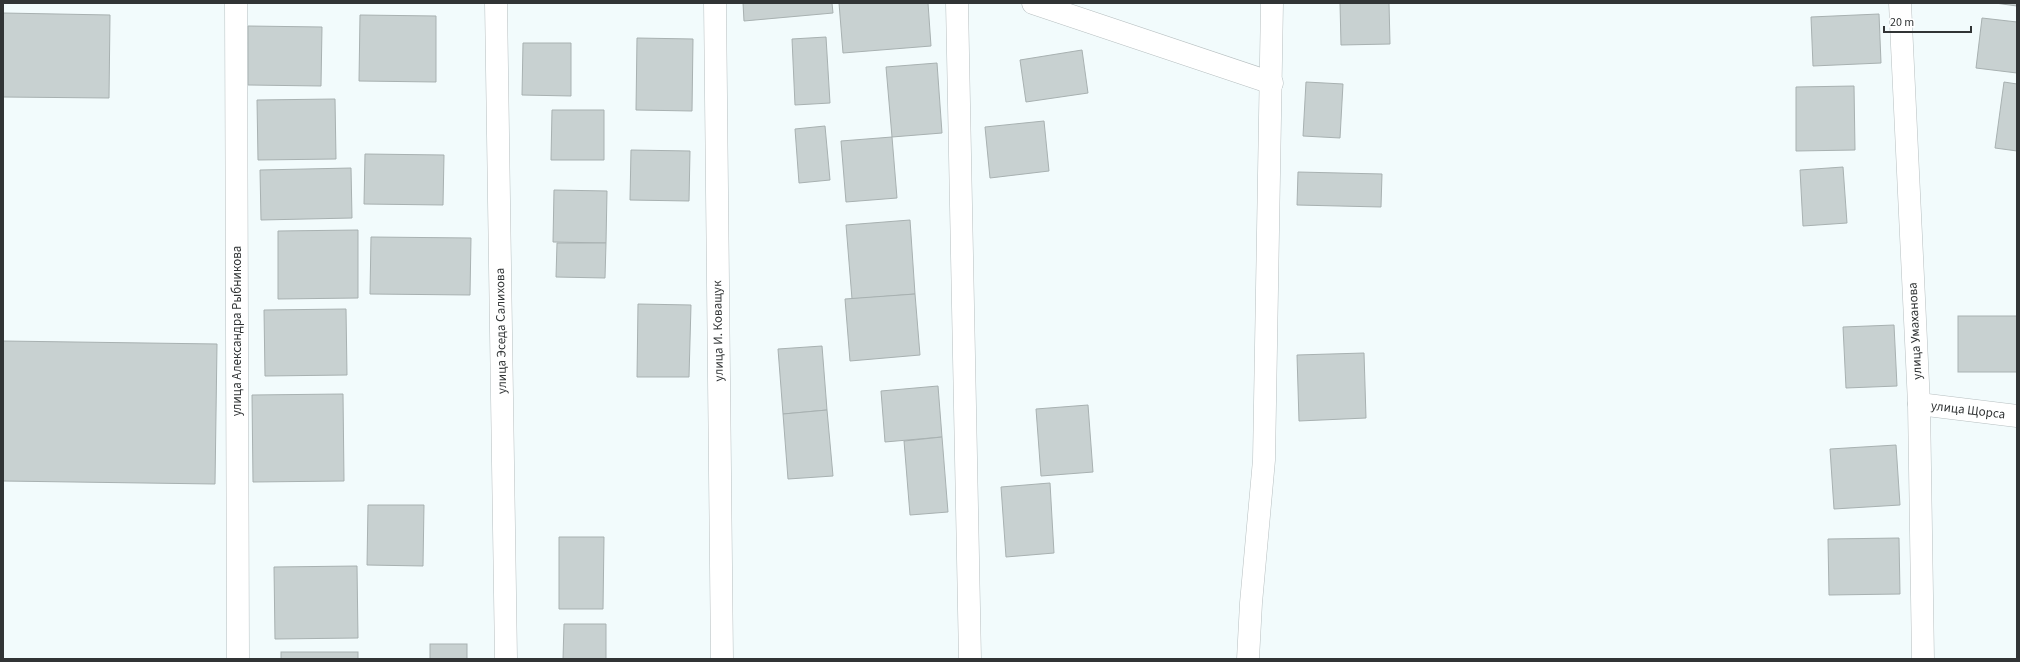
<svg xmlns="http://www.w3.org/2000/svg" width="2020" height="662" viewBox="0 0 2020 662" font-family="'Source Sans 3',sans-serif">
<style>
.building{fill:#c8d1d1;stroke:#a8b1b1}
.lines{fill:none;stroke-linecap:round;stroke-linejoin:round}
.street-casing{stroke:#b7bfc0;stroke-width:23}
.street{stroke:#fff;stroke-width:22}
.labels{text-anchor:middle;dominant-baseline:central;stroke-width:3;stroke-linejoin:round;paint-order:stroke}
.street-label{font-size:13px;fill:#313435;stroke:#fff}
</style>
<rect width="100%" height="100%" fill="#f2fbfc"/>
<g class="building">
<polygon points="743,3 832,3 833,13 744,21"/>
<polygon points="839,3 928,3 931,46 843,53"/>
<polygon points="1340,3 1389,3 1390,44 1341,45"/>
<polygon points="1995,3 2017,3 2017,6"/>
<polygon points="3,13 110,15 109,98 3,97"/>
<polygon points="1879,14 1881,63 1813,66 1811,17"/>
<polygon points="360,15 436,16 436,82 359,81"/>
<polygon points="1982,18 2017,22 2017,73 1976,68"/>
<polygon points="248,26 322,27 321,86 248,85"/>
<polygon points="826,37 830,103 795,105 792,39"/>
<polygon points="637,38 693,39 692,111 636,110"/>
<polygon points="523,43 571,43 571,96 522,95"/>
<polygon points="1082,50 1088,93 1026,102 1020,60"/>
<polygon points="937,63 942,133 892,137 886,67"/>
<polygon points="1306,82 1343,84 1340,138 1303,136"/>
<polygon points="2004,82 2017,84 2017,151 1995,148"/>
<polygon points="1854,86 1855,150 1796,151 1796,87"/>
<polygon points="335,99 336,159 258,160 257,100"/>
<polygon points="552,110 604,110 604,160 551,160"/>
<polygon points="1044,121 1049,171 990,178 985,127"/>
<polygon points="825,126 830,180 799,183 795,129"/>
<polygon points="892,137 897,198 846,202 841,141"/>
<polygon points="631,150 690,151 689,201 630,200"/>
<polygon points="365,154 444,155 443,205 364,204"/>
<polygon points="1843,167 1847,223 1803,226 1800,170"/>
<polygon points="351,168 352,218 261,220 260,170"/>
<polygon points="1298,172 1382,174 1381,207 1297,205"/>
<polygon points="554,190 607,191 606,243 553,242"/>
<polygon points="910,220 915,294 852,299 846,225"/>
<polygon points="358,230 358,298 278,299 278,231"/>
<polygon points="371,237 471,238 470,295 370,294"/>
<polygon points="557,243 606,243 605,278 556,277"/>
<polygon points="915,294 920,355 850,361 845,299"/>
<polygon points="638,304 691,305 689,377 637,377"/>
<polygon points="346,309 347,375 265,376 264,310"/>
<rect x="1958" y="316" width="59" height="56"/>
<polygon points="1894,325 1897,386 1846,388 1843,327"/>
<polygon points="3,341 217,344 215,484 3,481"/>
<polygon points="822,346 827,410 783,414 778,349"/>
<polygon points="1364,353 1366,418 1299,421 1297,355"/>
<polygon points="938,386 942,437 885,442 881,391"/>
<polygon points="343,394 344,481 253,482 252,395"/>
<polygon points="1088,405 1093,472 1041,476 1036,409"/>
<polygon points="827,410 833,476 788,479 783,414"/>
<polygon points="942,437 948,512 910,515 904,441"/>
<polygon points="1896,445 1900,505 1834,509 1830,449"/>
<polygon points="1050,483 1054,553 1006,557 1001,487"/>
<polygon points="368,505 424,505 423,566 367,565"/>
<polygon points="559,537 604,537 603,609 559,609"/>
<polygon points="1899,538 1900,594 1829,595 1828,539"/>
<polygon points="357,566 358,638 275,639 274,567"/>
<polygon points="564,624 606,624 606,659 563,659"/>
<rect x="430" y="644" width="37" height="15"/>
<rect x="281" y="652" width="77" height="7"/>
</g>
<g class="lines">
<g class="street-casing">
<g id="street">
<polyline points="236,3 238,659"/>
<polyline points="496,3 506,659"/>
<polyline points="715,3 722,659"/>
<polyline points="957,3 970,659"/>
<polyline points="1033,3 1272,83"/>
<polyline points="1900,3 1919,404 1923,659"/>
<polyline points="1919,404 2017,416"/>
<polyline points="1248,659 1251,603 1264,460 1272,3"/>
</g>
</g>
<use href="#street" class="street"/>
</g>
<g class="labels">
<g class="street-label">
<text transform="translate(237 331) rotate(-90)">улица Александра Рыбникова</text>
<text transform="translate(501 331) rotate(-91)">улица Эседа Салихова</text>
<text transform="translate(718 331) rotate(-91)">улица И. Коващук</text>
<text transform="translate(1915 331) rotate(-93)">улица Умаханова</text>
<text transform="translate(1968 410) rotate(7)">улица Щорса</text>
</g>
</g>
<rect width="2020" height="662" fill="none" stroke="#313435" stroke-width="8"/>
<path d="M1884 26v6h87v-6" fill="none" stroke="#313435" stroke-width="2"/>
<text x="1890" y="26" font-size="12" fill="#313435" stroke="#ffffff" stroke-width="3" paint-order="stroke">20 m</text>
</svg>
